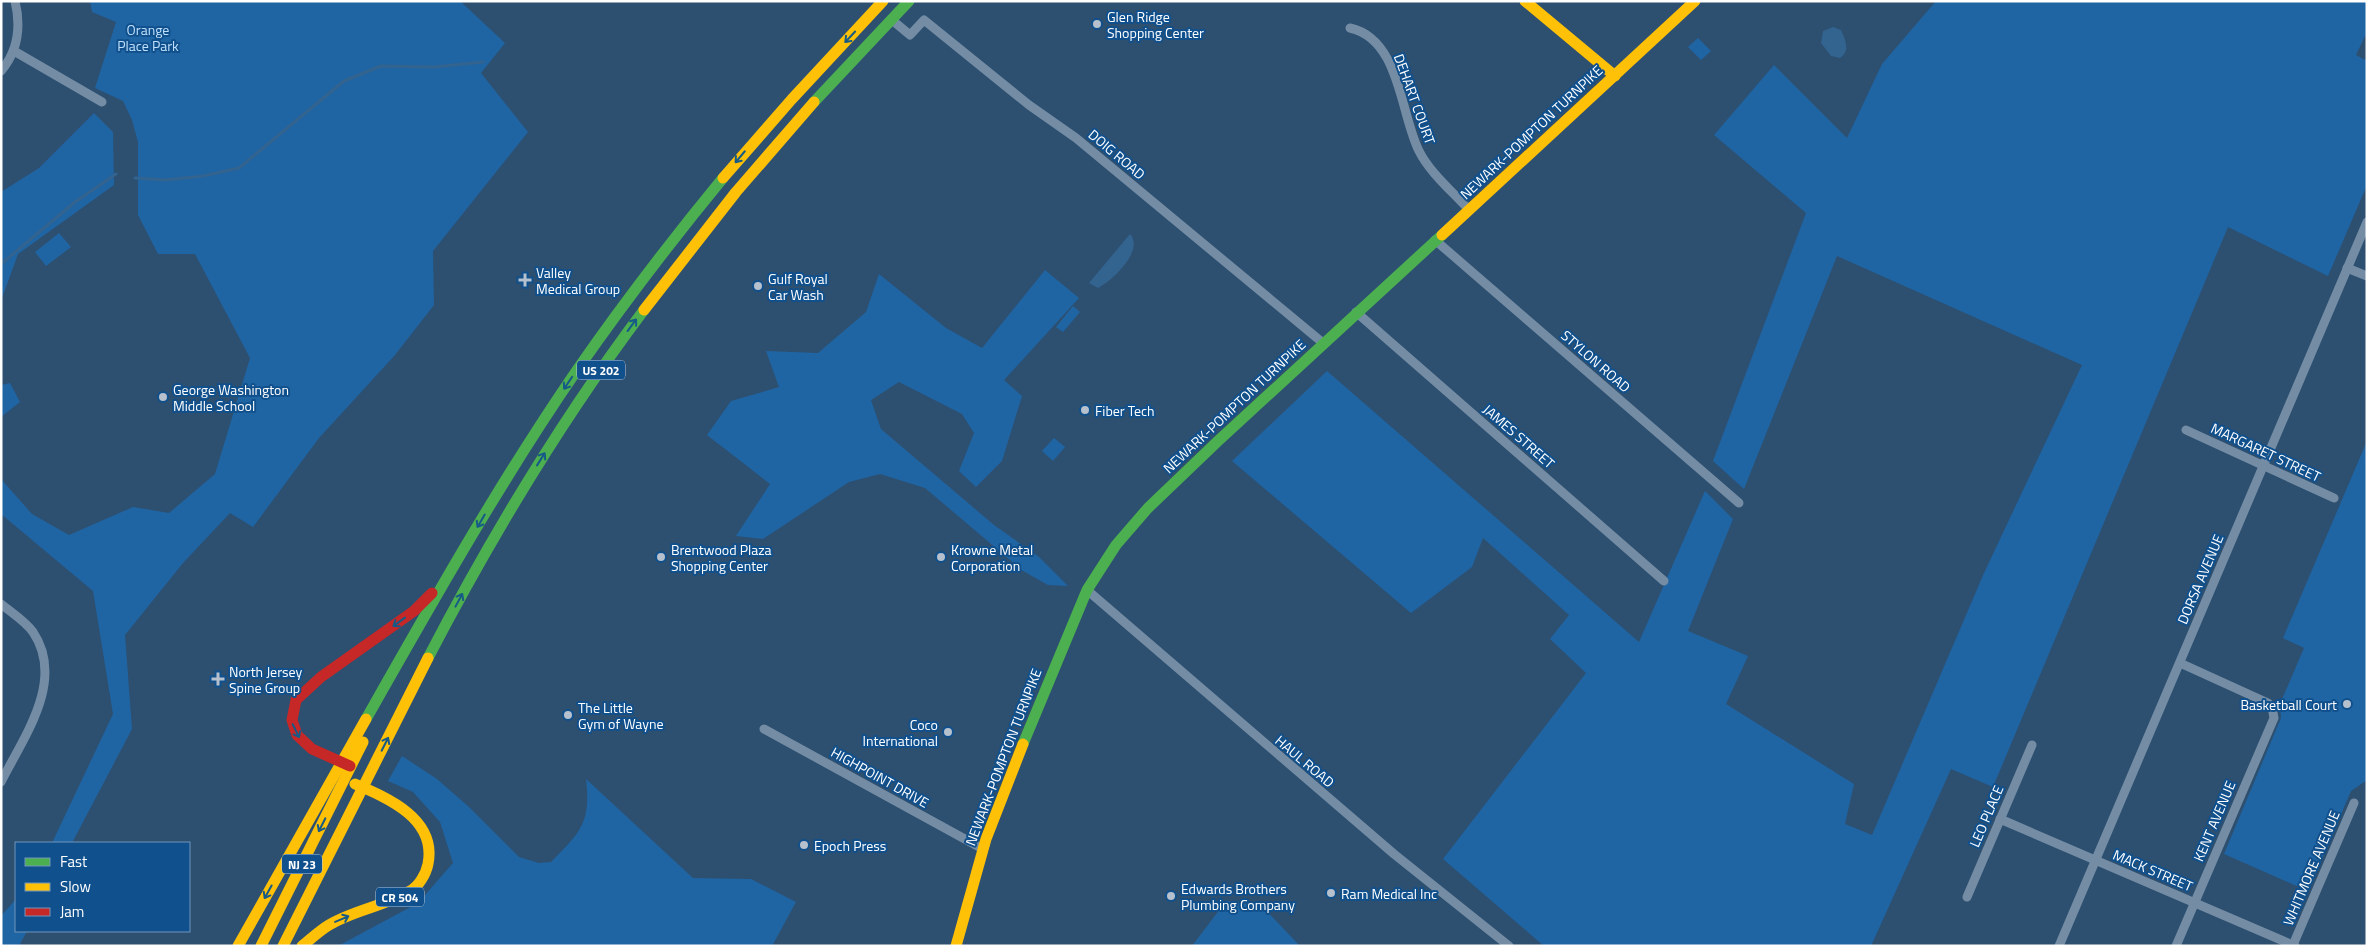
<svg xmlns="http://www.w3.org/2000/svg" width="2368" height="947" viewBox="0 0 2368 947" font-family="'Titillium Web',sans-serif">
<style>
.green{fill:#2065a3}
.water{fill:#33638f}
.lines{fill:none;stroke-linecap:round;stroke-linejoin:round}
.stream{stroke:#33638f;stroke-width:3}
.street{stroke:#748da5;stroke-width:9}
.fast{stroke:#4caf50;stroke-width:11}
.slow{stroke:#ffc107;stroke-width:11}
.jam{stroke:#c62828;stroke-width:11}
.oneway{stroke:#165a87}
.poi-dot{fill:#b6c1cd;stroke:#10508d;stroke-width:2}
.labels{text-anchor:middle;dominant-baseline:central;stroke-width:4;stroke-linejoin:round;paint-order:stroke}
.shield{fill:#10508d;stroke:#b7cadd;stroke-width:1}
.shield-label{font-size:12px;font-weight:bold;fill:#fff}
.poi-label{font-size:14px;fill:#fff;stroke:#10508d;text-anchor:start}
.park-label{font-size:14px;fill:#bfe0fd;stroke:#10508d}
.street-label{font-size:14px;fill:#fff;stroke:#10508d}
</style>
<rect width="100%" height="100%" fill="#2d4f70"/>
<g class="green">
<polygon points="90,1 460,1 505,43 481,73 528,132 433,251 434,305 395,355 319,438 253,527 230,513 183,563 125,635 132,729 72,843 52,843 113,714 93,591 1,514 1,479 32,514 69,535 133,507 169,513 215,474 250,358 195,254 158,254 138,215 138,142 132,120 123,101 95,88 116,22 92,12"/>
<polygon points="1936,1 2367,1 2367,32 2356,55 2367,61 2367,185 2328,276 2228,227 1993,787 1951,769 1871,946 1544,946 1443,859 1586,673 1550,639 1569,615 1483,538 1472,567 1411,613 1232,461 1327,371 1639,642 1705,491 1733,519 1688,631 1748,656 1726,704 1854,784 1845,824 1872,835 1984,573 2082,365 1837,256 1744,489 1713,461 1806,213 1714,135 1774,65 1847,138 1882,64"/>
<polygon points="1698,38 1711,51 1701,60 1688,47"/>
<polygon points="94,113 113,132 114,185 18,254 1,301 1,192 39,168"/>
<polygon points="59,233 71,247 46,266 35,252"/>
<polygon points="1045,270 1079,298 1004,380 1022,396 1002,461 976,487 959,471 974,433 962,414 899,382 871,400 881,429 994,525 1039,557 1068,586 1048,585 1023,571 925,488 880,474 849,482 763,539 736,536 770,484 707,435 731,401 779,387 766,351 818,353 866,312 879,274 946,328 982,348"/>
<polygon points="1073,306 1080,312 1063,332 1056,327"/>
<polygon points="10,383 20,402 1,417 1,385"/>
<polygon points="1054,438 1065,447 1053,461 1042,451"/>
<polygon points="2367,441 2367,780 2351,791 2308,891 2224,854 2281,718 2280,704 2304,648 2283,638"/>
<path d="M 402,756 L 437,779 L 469,807 L 519,857 L 539,863 L 551,862 C 581,832 591,822 586,779 L 693,878 L 751,879 L 796,902 L 772,946 L 338,946 L 418,903 L 453,863 L 440,822 L 413,792 L 388,781 Z"/>
<polygon points="16,899 16,931 27,931 19,946 1,946 1,916"/>
<polygon points="1226,901 1262,906 1300,946 1192,946"/>
</g>
<g class="water">
<path d="M 1833,27 L 1841,30 C 1845,39 1851,51 1840,58 L 1831,56 L 1821,43 L 1823,31 Z"/>
<path d="M 1130,234 C 1145,250 1112,281 1098,288 L 1089,283 Z"/>
</g>
<g class="lines">
<g class="stream">
<polyline points="135,178 166,180 203,176 239,168 344,81 381,66 434,67 483,62"/>
<polyline points="1,264 75,202 116,174"/>
</g>
<g class="street">
<polyline points="892,20 910,35 924,20 1029,105 1076,138 1323,343"/>
<path d="M 1350,28 C 1400,39 1400,113 1419,151 C 1430,173 1453,192 1469,210"/>
<polyline points="14,51 102,102"/>
<path d="M 1,71 C 18,51 21,26 15,1"/>
<polyline points="1435,240 1739,503"/>
<polyline points="2347,268 2367,276"/>
<polyline points="1356,312 1664,581"/>
<polyline points="2186,430 2334,498"/>
<polyline points="1087,590 1394,854 1509,946"/>
<path d="M 1,604 C 12,613 25,621 33,632 C 66,681 23,738 1,782"/>
<polyline points="764,729 983,849"/>
<polyline points="2000,819 2295,946"/>
<polyline points="1967,897 2032,745"/>
<polyline points="2293,945 2354,803"/>
<polyline points="2059,946 2367,222"/>
<polyline points="2176,946 2274,718 2272,707 2268,703 2180,663"/>
</g>
<g class="fast">
<polyline points="814,102 909,1"/>
<path d="M 428,658 C 491,537 562,419 644,310"/>
<path d="M 366,719 C 433,601 500,482 577,370 C 623,304 672,240 723,178"/>
<polyline points="1023,744 1087,590 1116,545 1148,508 1218,441 1442,235"/>
</g>
<g class="slow">
<polyline points="1525,1 1615,76"/>
<polyline points="723,178 792,99 883,1"/>
<polyline points="1442,235 1695,1"/>
<polyline points="644,310 736,192 814,102"/>
<polyline points="238,946 366,719"/>
<polyline points="261,946 363,742"/>
<polyline points="283,946 428,658"/>
<path d="M 302,946 C 311,939 319,931 329,925 C 354,910 385,906 410,891 C 419,886 426,874 428,864 C 437,819 388,798 355,784"/>
<polyline points="956,946 986,839 1023,744"/>
</g>
<polyline class="jam" points="350,766 312,749 297,735 292,720 296,700 321,677 414,611 432,593"/>
</g>
<defs><path id="oneway-shaft" d="M-6 0H5M1.5-3L5.5 0L1.5 3" fill="none" stroke-width="1.6" stroke-linecap="round" stroke-linejoin="round" transform="scale(1.25)"/></defs>
<g class="oneway">
<use href="#oneway-shaft" transform="translate(850 37) rotate(133)"/>
<use href="#oneway-shaft" transform="translate(740 157) rotate(130)"/>
<use href="#oneway-shaft" transform="translate(632 325) rotate(-54)"/>
<use href="#oneway-shaft" transform="translate(568 383) rotate(124)"/>
<use href="#oneway-shaft" transform="translate(541 459) rotate(-58)"/>
<use href="#oneway-shaft" transform="translate(481 521) rotate(120)"/>
<use href="#oneway-shaft" transform="translate(459 600) rotate(-62)"/>
<use href="#oneway-shaft" transform="translate(399 622) rotate(144)"/>
<use href="#oneway-shaft" transform="translate(296 731) rotate(64)"/>
<use href="#oneway-shaft" transform="translate(385 744) rotate(-63)"/>
<use href="#oneway-shaft" transform="translate(322 825) rotate(117)"/>
<use href="#oneway-shaft" transform="translate(268 892) rotate(119)"/>
<use href="#oneway-shaft" transform="translate(342 919) rotate(-23)"/>
</g>
<g class="poi-dot">
<circle cx="1097" cy="24" r="5"/>
<path d="M522.5 272.5h5v5h5v5h-5v5h-5v-5h-5v-5h5z"/>
<circle cx="758" cy="286" r="5"/>
<circle cx="163" cy="397" r="5"/>
<circle cx="1085" cy="410" r="5"/>
<circle cx="661" cy="557" r="5"/>
<circle cx="941" cy="557" r="5"/>
<path d="M215.5 671.5h5v5h5v5h-5v5h-5v-5h-5v-5h5z"/>
<circle cx="2347" cy="704" r="5"/>
<circle cx="568" cy="715" r="5"/>
<circle cx="948" cy="732" r="5"/>
<circle cx="804" cy="845" r="5"/>
<circle cx="1331" cy="893" r="5"/>
<circle cx="1171" cy="896" r="5"/>
</g>
<g class="labels">
<g class="shield">
<rect x="577" y="360.5" width="48" height="19" rx="4"/>
<rect x="282" y="854.5" width="40" height="19" rx="4"/>
<rect x="376" y="887.5" width="48" height="19" rx="4"/>
</g>
<g class="shield-label">
<text x="601" y="370">US 202</text>
<text x="302" y="864">NJ 23</text>
<text x="400" y="897">CR 504</text>
</g>
<g class="poi-label">
<text x="1107" y="16">Glen Ridge<tspan x="1107" dy="16">Shopping Center</tspan></text>
<text x="536" y="272">Valley<tspan x="536" dy="16">Medical Group</tspan></text>
<text x="768" y="278">Gulf Royal<tspan x="768" dy="16">Car Wash</tspan></text>
<text x="173" y="389">George Washington<tspan x="173" dy="16">Middle School</tspan></text>
<text x="1095" y="410">Fiber Tech</text>
<text x="671" y="549">Brentwood Plaza<tspan x="671" dy="16">Shopping Center</tspan></text>
<text x="951" y="549">Krowne Metal<tspan x="951" dy="16">Corporation</tspan></text>
<text x="229" y="671">North Jersey<tspan x="229" dy="16">Spine Group</tspan></text>
<text x="2337" y="704" text-anchor="end">Basketball Court</text>
<text x="578" y="707">The Little<tspan x="578" dy="16">Gym of Wayne</tspan></text>
<text x="938" y="724" text-anchor="end">Coco<tspan x="938" dy="16">International</tspan></text>
<text x="814" y="845">Epoch Press</text>
<text x="1181" y="888">Edwards Brothers<tspan x="1181" dy="16">Plumbing Company</tspan></text>
<text x="1341" y="893">Ram Medical Inc</text>
</g>
<g class="park-label">
<text x="148" y="29">Orange<tspan x="148" dy="16">Place Park</tspan></text>
</g>
<g class="street-label">
<text transform="translate(1415 99) rotate(70)">DEHART COURT</text>
<text transform="translate(1531 132) rotate(-43)">NEWARK-POMPTON TURNPIKE</text>
<text transform="translate(1117 154) rotate(40)">DOIG ROAD</text>
<text transform="translate(1596 361) rotate(41)">STYLON ROAD</text>
<text transform="translate(1234 406) rotate(-43)">NEWARK-POMPTON TURNPIKE</text>
<text transform="translate(1519 436) rotate(41)">JAMES STREET</text>
<text transform="translate(2266 452) rotate(25)">MARGARET STREET</text>
<text transform="translate(2200 579) rotate(-67)">DORSA AVENUE</text>
<text transform="translate(1003 757) rotate(-69)">NEWARK-POMPTON TURNPIKE</text>
<text transform="translate(1305 761) rotate(40)">HAUL ROAD</text>
<text transform="translate(880 777) rotate(29)">HIGHPOINT DRIVE</text>
<text transform="translate(1986 816) rotate(-67)">LEO PLACE</text>
<text transform="translate(2214 821) rotate(-67)">KENT AVENUE</text>
<text transform="translate(2311 868) rotate(-67)">WHITMORE AVENUE</text>
<text transform="translate(2153 870) rotate(23)">MACK STREET</text>
</g>
</g>
<rect width="2368" height="947" fill="none" stroke="#ffffff" stroke-width="5"/>
<rect x="15" y="842" width="175" height="90" fill="#10508d" stroke="#7096bb"/>
<rect x="25" y="858" width="25" height="8" fill="#4caf50" stroke="#7096bb"/>
<text x="60" y="867" font-size="15" fill="#ffffff">Fast</text>
<rect x="25" y="883" width="25" height="8" fill="#ffc107" stroke="#7096bb"/>
<text x="60" y="892" font-size="15" fill="#ffffff">Slow</text>
<rect x="25" y="908" width="25" height="8" fill="#c62828" stroke="#7096bb"/>
<text x="60" y="917" font-size="15" fill="#ffffff">Jam</text>
</svg>
